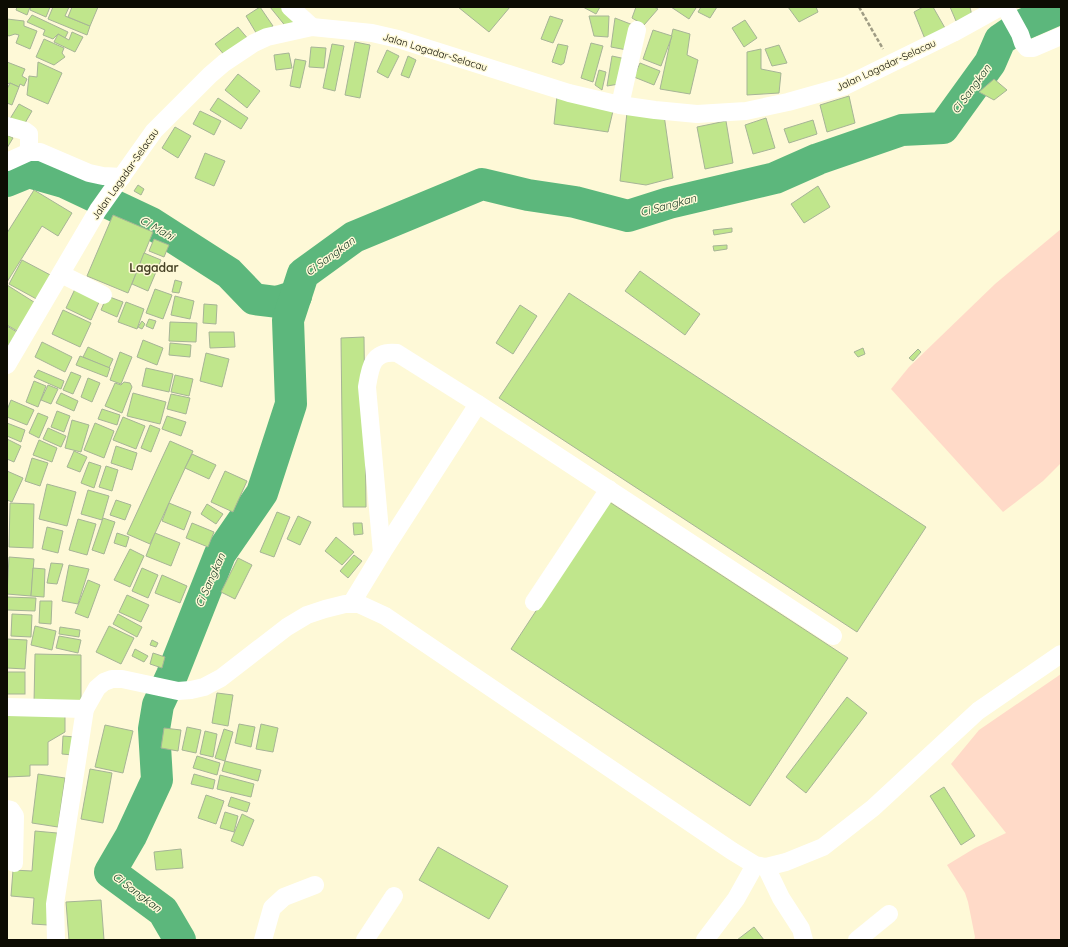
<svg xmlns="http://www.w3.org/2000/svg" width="1068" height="947" viewBox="0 0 1068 947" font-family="Quicksand,sans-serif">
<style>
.green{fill:#ffdac8}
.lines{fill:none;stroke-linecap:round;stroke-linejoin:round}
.river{stroke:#5cb77c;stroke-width:32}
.building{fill:#c0e68c;stroke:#a6b496}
.path{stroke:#9f9c84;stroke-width:2.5;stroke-dasharray:4 2;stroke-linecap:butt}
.minor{stroke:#fff;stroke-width:18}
.labels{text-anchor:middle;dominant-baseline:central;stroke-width:3;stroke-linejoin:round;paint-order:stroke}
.street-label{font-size:10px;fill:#0d0c03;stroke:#fef9d7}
.water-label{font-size:11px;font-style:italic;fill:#0e351d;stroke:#fef9d7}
.quarter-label{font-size:12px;font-weight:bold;fill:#464225;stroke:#fef9d7}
</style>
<rect width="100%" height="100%" fill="#fef9d7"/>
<g class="green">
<polygon points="1061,229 1061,463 1043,481 1003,512 891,389 909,367 995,284"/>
<polygon points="1061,674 1061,940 974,940 975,937 968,902 965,893 947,865 975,848 1006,833 951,764 979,730"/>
</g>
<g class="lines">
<g class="river">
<polyline points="7,181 29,172 64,182 151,223 229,273 254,299 277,302 296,296"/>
<polyline points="180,940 163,911 110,872 131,836 157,780 154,729 158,705 172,675 220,554 262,493 291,404 288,320 303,274 354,237 482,184 528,195 575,202 628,216 669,203 775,178 818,159 902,130 943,128 990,63 1000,40 1022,25 1061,8"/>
</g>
</g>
<g class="building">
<polygon points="17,7 30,7 27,15 16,10"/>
<polygon points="31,7 50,7 46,17 30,10"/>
<polygon points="52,7 69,7 65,16 90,26 87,35 48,19 53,7"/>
<polygon points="72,7 98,7 90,26 68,17"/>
<polygon points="260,7 273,26 258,36 246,16"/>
<polygon points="270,7 285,7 296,21 287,28"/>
<polygon points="458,7 510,7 489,32"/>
<polygon points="583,7 600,7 596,14"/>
<polygon points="636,7 654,7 658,9 644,25 632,18"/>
<polygon points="671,7 694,7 696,8 689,19"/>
<polygon points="701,7 717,7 710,18 698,12"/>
<polygon points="788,7 816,7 818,12 799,22"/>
<polygon points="923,7 933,7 945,28 925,39 914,12"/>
<polygon points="950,7 970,7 972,16 956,21"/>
<polygon points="32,15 68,32 65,38 58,34 53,39 43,35 45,30 27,22"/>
<polygon points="550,16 563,20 553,43 541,39"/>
<polygon points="589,16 609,16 608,37 594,36"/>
<polygon points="615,18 633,25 627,50 611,47"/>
<polygon points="7,19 24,21 24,26 37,31 30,49 16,43 19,35 15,34 9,36 7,35"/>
<polygon points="745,20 757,38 744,47 732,28"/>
<polygon points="238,27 249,40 226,57 215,44"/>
<polygon points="673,29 690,34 687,55 698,60 690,94 660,89"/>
<polygon points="653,30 672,36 661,66 643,59"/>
<polygon points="72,32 83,37 75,52 54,42 58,34 69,40"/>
<polygon points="44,39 64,48 62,53 65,57 54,65 36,57"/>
<polygon points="355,42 370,45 360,98 345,95"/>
<polygon points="591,43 603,46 593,82 581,78"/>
<polygon points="332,44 344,46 335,91 323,88"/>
<polygon points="558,44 568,46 564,63 561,65 552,62"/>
<polygon points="779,45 787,63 772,66 765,49"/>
<polygon points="311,47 326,48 324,68 309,67"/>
<polygon points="761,49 761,69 781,73 779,93 747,95 747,52"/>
<polygon points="387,50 399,56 388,78 377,72"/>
<polygon points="289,53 292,68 276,70 274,55"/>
<polygon points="408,56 416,60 409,78 401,75"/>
<polygon points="612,56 626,59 619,84 607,86"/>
<polygon points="295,59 306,61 300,88 290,86"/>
<polygon points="7,62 25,69 22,76 27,79 24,86 20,84 19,87 10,83 7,84"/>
<polygon points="38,62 62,73 48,104 27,95 29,76 37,77"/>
<polygon points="640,63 660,71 654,85 634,77"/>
<polygon points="599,70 606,72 602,90 595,85"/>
<polygon points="238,74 260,91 247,108 225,90"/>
<polygon points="994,79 1007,90 994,100 979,92"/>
<polygon points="10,83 19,87 12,105 7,103 7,89"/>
<polygon points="557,96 613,111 608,132 554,124"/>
<polygon points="849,96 855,123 827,132 820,105"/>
<polygon points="218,98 248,118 241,129 210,110"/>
<polygon points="19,104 32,111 21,130 8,122"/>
<polygon points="200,111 221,121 214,135 193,124"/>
<polygon points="627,112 664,115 673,178 646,185 620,181"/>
<polygon points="766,118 775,148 753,154 745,125"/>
<polygon points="813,120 817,134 789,143 784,129"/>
<polygon points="726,121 733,163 705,169 697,127"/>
<polygon points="175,127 191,136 178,158 162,148"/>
<polygon points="7,135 13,138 7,148"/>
<polygon points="205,153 225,161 214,186 195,178"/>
<polygon points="138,185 144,189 141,195 134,191"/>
<polygon points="818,186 830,207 804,223 791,204"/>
<polygon points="34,190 72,213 58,236 42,226 7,282 7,233"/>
<polygon points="113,215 153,232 128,293 87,276"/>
<polygon points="732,228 732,232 714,235 713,230"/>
<polygon points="154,239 169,245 164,257 149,251"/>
<polygon points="727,245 727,249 714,251 713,246"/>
<polygon points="144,253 161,260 148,291 132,284"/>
<polygon points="22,260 56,278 42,302 9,284"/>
<polygon points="640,271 700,314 685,335 625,291"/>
<polygon points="175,280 182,282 179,293 172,292"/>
<polygon points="7,285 37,304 19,332 7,325"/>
<polygon points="75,289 100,300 91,320 66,308"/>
<polygon points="155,289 172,295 163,319 146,313"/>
<polygon points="569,293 926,527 857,632 499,398"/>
<polygon points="107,296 123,302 117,317 101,310"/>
<polygon points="175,296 194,301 190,319 171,315"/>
<polygon points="126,302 144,309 137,329 118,322"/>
<polygon points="204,304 217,305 216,324 203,323"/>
<polygon points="520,305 537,316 513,354 496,343"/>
<polygon points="63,310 91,323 80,347 52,334"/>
<polygon points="149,319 156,321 153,329 146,326"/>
<polygon points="142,321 145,324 142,329 138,327"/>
<polygon points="170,322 197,323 196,342 169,341"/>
<polygon points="7,326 17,332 7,348"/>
<polygon points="209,332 234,332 235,347 210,348"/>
<polygon points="364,337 366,507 343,507 341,338"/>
<polygon points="143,340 163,348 157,365 137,357"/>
<polygon points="42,342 72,357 65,372 35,357"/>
<polygon points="170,343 191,345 190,357 169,355"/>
<polygon points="88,347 113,359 109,368 83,357"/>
<polygon points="863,348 865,354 858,357 854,352"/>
<polygon points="918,349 921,352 913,361 909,358"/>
<polygon points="120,352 132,357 121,384 110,380"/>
<polygon points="206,353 229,359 222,387 200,381"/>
<polygon points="80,356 110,368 107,377 76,365"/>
<polygon points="146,368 173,374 169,392 142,386"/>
<polygon points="38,370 64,381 61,389 34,377"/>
<polygon points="71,372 81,376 73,394 63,390"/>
<polygon points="175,375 193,379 189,396 171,392"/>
<polygon points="88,378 100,383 92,402 81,397"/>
<polygon points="34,381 46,386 38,407 26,402"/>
<polygon points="124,382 130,383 132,387 122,413 105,406 115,383 121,385"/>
<polygon points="48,385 58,389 51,404 41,400"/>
<polygon points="61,393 78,401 74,411 56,403"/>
<polygon points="133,393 166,402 160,424 127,416"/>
<polygon points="171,394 190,398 186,414 167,409"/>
<polygon points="11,400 34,410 27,425 7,417 7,410"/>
<polygon points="102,409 120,415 117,425 98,419"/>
<polygon points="57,411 70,416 64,432 51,427"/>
<polygon points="38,413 48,417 39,438 29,433"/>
<polygon points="167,416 186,422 181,436 162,429"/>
<polygon points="123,417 145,426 136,449 113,440"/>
<polygon points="72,420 89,425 81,452 65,448"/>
<polygon points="7,423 25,430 21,442 7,436"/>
<polygon points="95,423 114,431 104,458 84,450"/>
<polygon points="150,425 160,429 151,452 141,448"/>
<polygon points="48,428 66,436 61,447 43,439"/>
<polygon points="7,439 21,446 14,462 7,459"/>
<polygon points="39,440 57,448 52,462 33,455"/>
<polygon points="170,441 193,451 150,544 127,534"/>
<polygon points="116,446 137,453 132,470 111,463"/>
<polygon points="74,451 87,457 80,472 67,467"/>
<polygon points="192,454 216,465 209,479 185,468"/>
<polygon points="32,458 48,463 40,486 25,481"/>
<polygon points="89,462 101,466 94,488 81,483"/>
<polygon points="106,466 118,470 112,491 99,487"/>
<polygon points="7,471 23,478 12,502 7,500"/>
<polygon points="225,471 247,481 233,512 211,502"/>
<polygon points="47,484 76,492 67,526 39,519"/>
<polygon points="88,490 109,496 102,520 81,514"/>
<polygon points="116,500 131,505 125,520 110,515"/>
<polygon points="608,501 848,658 750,806 511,649"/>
<polygon points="10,503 34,504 33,548 9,547"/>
<polygon points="169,503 191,512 184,530 162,521"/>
<polygon points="207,504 223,514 216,524 201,514"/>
<polygon points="277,512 290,517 274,557 260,552"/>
<polygon points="298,516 311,522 300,545 287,539"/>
<polygon points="103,518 115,522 104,554 92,550"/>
<polygon points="78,519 96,524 87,555 69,550"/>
<polygon points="192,523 214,532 208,547 186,538"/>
<polygon points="353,523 362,523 363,534 354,535"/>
<polygon points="47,527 63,531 58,553 42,549"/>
<polygon points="117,533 129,537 126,547 114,543"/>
<polygon points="155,533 180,543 171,566 146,556"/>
<polygon points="336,537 354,552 342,565 325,551"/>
<polygon points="130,549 144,556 130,587 114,580"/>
<polygon points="354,555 362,561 348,578 340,571"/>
<polygon points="9,557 34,559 31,596 7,594"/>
<polygon points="238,558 252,565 235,599 221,592"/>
<polygon points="51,563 63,564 57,584 47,583"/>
<polygon points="69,565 89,569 78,604 62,601"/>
<polygon points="33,568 45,569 44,597 31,596"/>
<polygon points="142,568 158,575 148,598 132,591"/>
<polygon points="162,575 187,586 180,603 155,593"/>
<polygon points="88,580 100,585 88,618 75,613"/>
<polygon points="127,595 149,605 141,622 119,612"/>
<polygon points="7,597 36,598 35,611 7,610"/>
<polygon points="40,601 52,601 51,624 39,623"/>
<polygon points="12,614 32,615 31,637 11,636"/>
<polygon points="118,614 142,627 137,637 113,624"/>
<polygon points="35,626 56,631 52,650 31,645"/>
<polygon points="109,626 134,638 121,664 96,652"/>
<polygon points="60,627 80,630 79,637 59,634"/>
<polygon points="59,636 81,640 78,653 56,648"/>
<polygon points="7,639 27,640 25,669 7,668"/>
<polygon points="152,640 158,643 156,647 150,645"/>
<polygon points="135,649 148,656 144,662 132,656"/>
<polygon points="153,653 165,657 162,668 150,664"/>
<polygon points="35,654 81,655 81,704 34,703"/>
<rect x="7" y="672" width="18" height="22"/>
<polygon points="217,693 233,695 228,726 212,723"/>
<polygon points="847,697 867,713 806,793 786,777"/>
<polygon points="65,710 65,732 48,742 48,765 30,765 30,776 7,777 7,711"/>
<polygon points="239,724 255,727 251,747 235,743"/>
<polygon points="261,724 278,728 273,752 256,749"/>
<polygon points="105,725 133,731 123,773 95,767"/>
<polygon points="187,727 201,730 196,753 182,750"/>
<polygon points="164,728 181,730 178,751 161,748"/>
<polygon points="224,729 233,732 225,761 215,758"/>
<polygon points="205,731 217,734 213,757 200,754"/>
<polygon points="63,736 75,737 73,755 62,754"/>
<polygon points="197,756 220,763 217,775 193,768"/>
<polygon points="225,761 261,770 258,781 222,771"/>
<polygon points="90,769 112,773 103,823 81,819"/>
<polygon points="38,774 65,778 58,827 32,823"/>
<polygon points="194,774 215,780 213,789 191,784"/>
<polygon points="220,775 254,784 251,797 217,789"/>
<polygon points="944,787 975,836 961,845 930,796"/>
<polygon points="206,795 224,801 216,824 198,818"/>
<polygon points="231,797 250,803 247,812 228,806"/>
<polygon points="225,812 238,816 234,832 220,828"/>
<polygon points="242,814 254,820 243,846 231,841"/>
<polygon points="35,831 57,833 48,925 32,924 34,898 11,896 13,870 32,871"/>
<polygon points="438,847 508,886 489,919 419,880"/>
<polygon points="181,849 183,868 156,870 154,852"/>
<polygon points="101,900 104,940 69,940 66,902"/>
<polygon points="754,927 764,940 737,940"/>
</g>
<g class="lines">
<polyline class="path" points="859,7 883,49"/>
<g class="minor">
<polyline points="290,7 312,27"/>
<polyline points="1005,7 1020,34 1023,43 1027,48 1033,48 1061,36"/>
<polyline points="620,105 637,30"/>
<polyline points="7,126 25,131 29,134 29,152"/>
<polyline points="7,162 29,152 40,152 89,173 103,176 122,177"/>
<polyline points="61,274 103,295"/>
<polyline points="7,365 98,210 154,131 210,75 224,63 254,43 267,37 312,27 372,33 398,39 569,93 620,105 655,110 697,114 746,111 788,102 845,86 953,33 1000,7"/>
<path d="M 382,553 L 367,387 C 370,368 372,350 397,353 L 478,404"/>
<polyline points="534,602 609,489"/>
<polyline points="351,604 382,553 478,404 833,636"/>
<polyline points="7,707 85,709"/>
<polyline points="7,809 11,810 15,816 14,863"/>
<polyline points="766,867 781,898 801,929 804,940"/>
<polyline points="56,940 55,904 85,709 97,688 104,682 112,679 122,679 178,691 191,690 204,687 221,678 287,627 307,615 325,609 345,604 359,604 385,616 732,851 755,865 766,867 786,862 823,847 873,808 978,711 1061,654"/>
<polyline points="263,940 272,908 284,897 315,885"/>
<polyline points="365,940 394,896"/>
<polyline points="705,940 736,899 755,865"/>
<polyline points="857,940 889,914"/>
</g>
</g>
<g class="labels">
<g class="street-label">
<text transform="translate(435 52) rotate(17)">Jalan Lagadar-Selacau</text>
<text transform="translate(886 65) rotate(-25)">Jalan Lagadar-Selacau</text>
<text transform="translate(125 174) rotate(-55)">Jalan Lagadar-Selacau</text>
</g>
<g class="water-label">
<text transform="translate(971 89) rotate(-54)">Ci Sangkan</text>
<text transform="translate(668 205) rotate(-15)">Ci Sangkan</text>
<text transform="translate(157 228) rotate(30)">Ci Mahi</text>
<text transform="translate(330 256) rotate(-36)">Ci Sangkan</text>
<text transform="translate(210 580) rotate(-66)">Ci Sangkan</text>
<text transform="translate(137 892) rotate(37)">Ci Sangkan</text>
</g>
<g class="quarter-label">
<text x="154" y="267">Lagadar</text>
</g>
</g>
<rect width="1068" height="947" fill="none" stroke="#0d0c03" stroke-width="16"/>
</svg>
